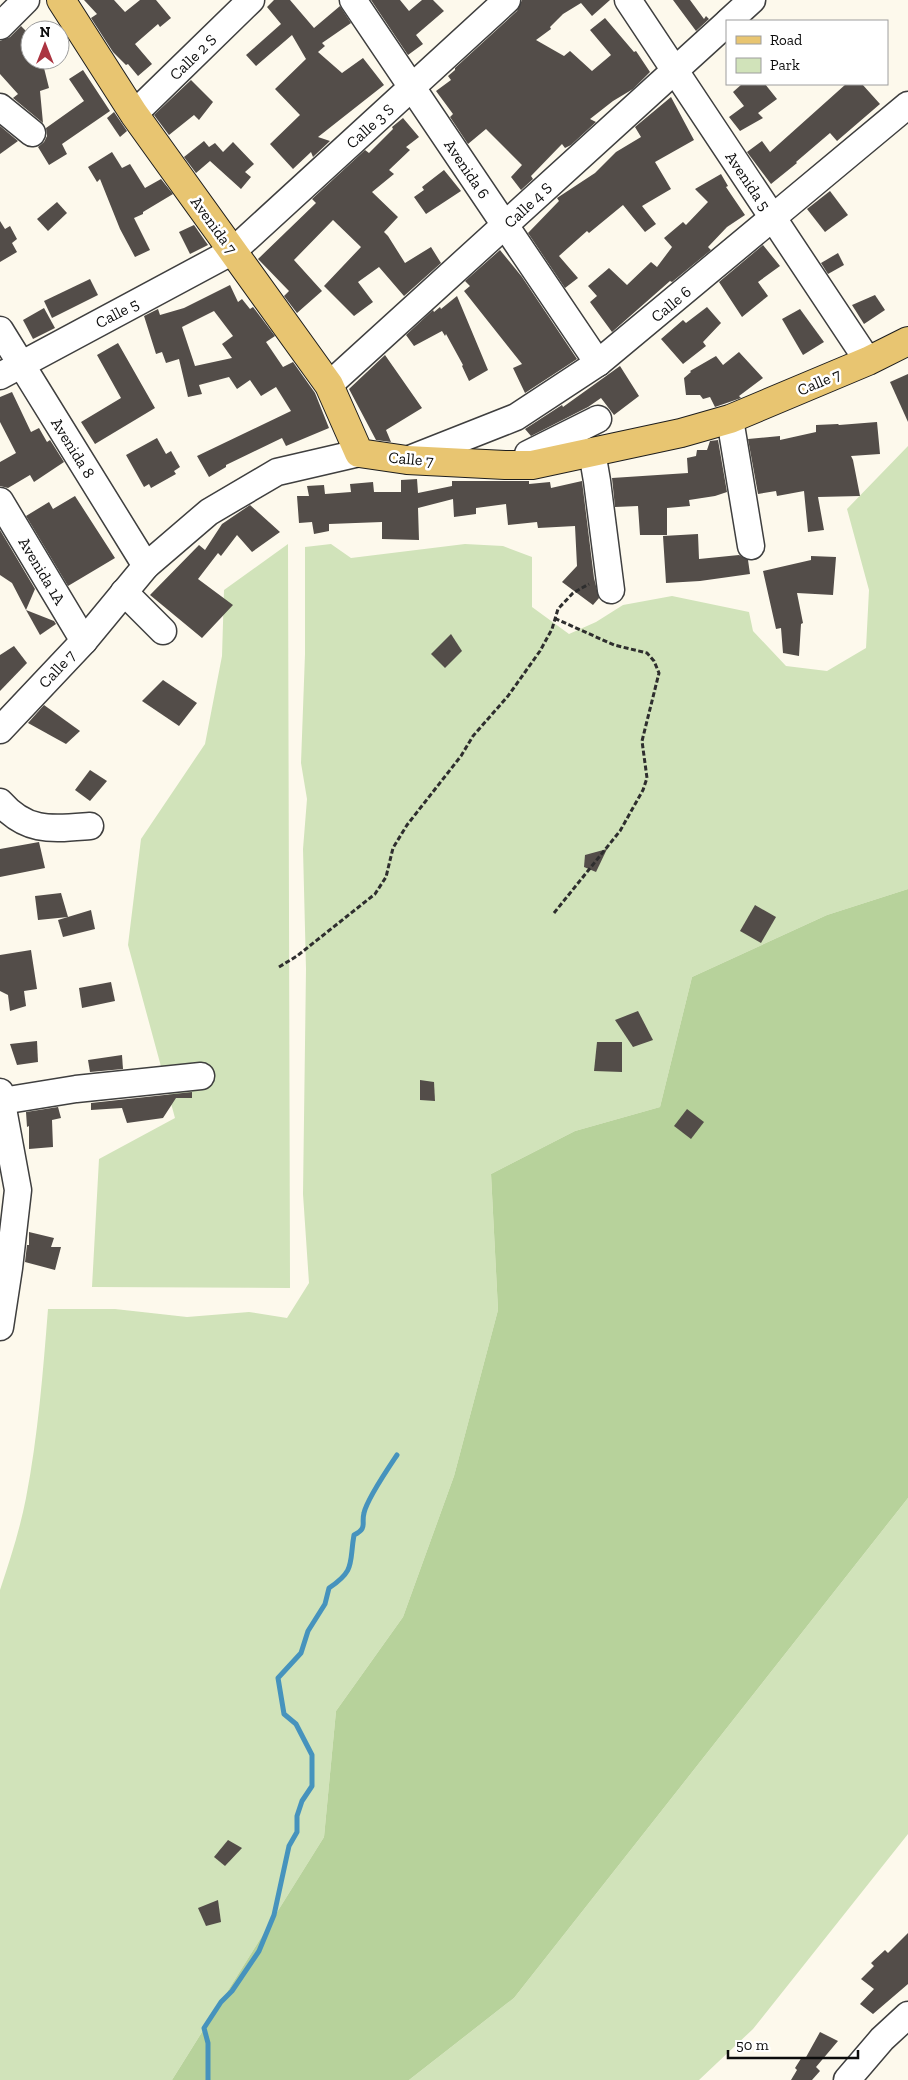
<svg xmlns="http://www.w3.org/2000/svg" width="908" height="2080" viewBox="0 0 908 2080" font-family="'Zilla Slab',serif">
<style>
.green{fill:#d1e3ba}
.forest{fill:#b7d29b}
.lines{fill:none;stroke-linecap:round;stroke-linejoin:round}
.stream{stroke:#4693bd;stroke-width:5}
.building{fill:#534d49;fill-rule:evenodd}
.minor-casing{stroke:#3f3f3f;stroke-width:29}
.major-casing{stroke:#1d1d1d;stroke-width:30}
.path{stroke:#2e2e2e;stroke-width:3;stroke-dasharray:5 2.5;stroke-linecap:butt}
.minor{stroke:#fff;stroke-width:26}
.major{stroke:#e8c571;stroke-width:28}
.labels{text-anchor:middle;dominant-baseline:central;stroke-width:5;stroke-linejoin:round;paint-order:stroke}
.street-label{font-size:16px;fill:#0c0c0c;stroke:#fff}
</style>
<rect width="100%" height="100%" fill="#fdf9ec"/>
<g class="green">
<path d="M 908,446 L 908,889 L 827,915 L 692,977 L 660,1107 L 575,1131 L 491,1174 L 498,1310 L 454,1476 L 403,1617 L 336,1711 L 324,1837 L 172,2080 L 0,2080 L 0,1590 C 10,1560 20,1529 26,1498 C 38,1436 43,1372 48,1309 L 115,1309 L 187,1317 L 249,1312 L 287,1318 L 309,1283 L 303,1194 L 306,969 L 303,849 L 307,799 L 301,763 L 305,654 L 305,547 L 331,544 L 351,558 L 465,544 L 503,546 L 532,557 L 532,607 L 569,634 L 596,622 L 623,605 L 672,596 L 749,612 L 753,631 L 786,666 L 827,671 L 866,648 L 869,590 L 847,509 Z"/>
<polygon points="288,544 290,1288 92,1287 99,1159 175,1118 128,945 141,839 205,744 222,656 224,590"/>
<polygon points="908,1498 908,1834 753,2029 699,2080 409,2080 514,1998"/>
</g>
<polygon class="forest" points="908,889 908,1498 514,1998 409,2080 172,2080 324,1837 336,1711 403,1617 454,1476 498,1310 491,1174 575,1131 660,1107 692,977 827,915"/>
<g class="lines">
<path class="stream" d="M 208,2080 L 208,2043 L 204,2028 L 221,2002 L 232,1991 L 259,1951 L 274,1915 L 289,1846 L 297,1832 L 297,1816 L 302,1801 L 312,1786 L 312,1755 L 296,1724 L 284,1714 L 278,1678 L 301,1653 L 308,1631 L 325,1604 L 329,1588 C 356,1570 349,1563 354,1535 C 368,1528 361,1524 364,1513 C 367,1499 389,1467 397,1455"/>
</g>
<g class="building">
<polygon points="84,0 114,0 125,12 140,0 156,0 171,18 160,27 158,24 135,44 152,64 138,76 128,64 126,65 113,52 91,18 97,14"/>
<polygon points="274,0 290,0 314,28 340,6 351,23 322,43 325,46 318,52 342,73 363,58 384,85 318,137 330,141 313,157 311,152 293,169 270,144 300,115 275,89 306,59 292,35 256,66 246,55 281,24 267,7"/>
<polygon points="371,0 400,0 409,11 422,0 433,0 444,11 416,35 423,44 408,55"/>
<polygon points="522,0 610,0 592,16 581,3 563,14 550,27 551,29 536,40 564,56 570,51 592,71 611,55 590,30 605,18 634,52 636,51 650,72 633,89 613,101 590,119 596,122 571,145 565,148 562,144 531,176 533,179 521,190 511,177 522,165 486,129 468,144 450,117 453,114 436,91 451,80 448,76 455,70 455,68 517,11"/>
<polygon points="673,0 690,0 704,19 706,16 709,19 696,31"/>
<polygon points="21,26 30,35 30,60 42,60 49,88 40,91 43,123 13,98 18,94 0,74 0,41 10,37"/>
<polygon points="83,70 110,111 62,144 67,154 49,165 38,147 44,142 47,136 46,128 84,101 69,79"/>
<polygon points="191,80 213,102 199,120 194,115 169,135 154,115"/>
<polygon points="742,84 765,84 777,99 758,113 763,118 740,131 729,117 744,106 733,92"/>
<polygon points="846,84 862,84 880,104 837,141 830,133 796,162 797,163 771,184 747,152 762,141 770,152"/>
<polygon points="671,97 694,140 655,162 671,189 642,206 656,224 645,232 623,205 589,233 587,231 559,256 578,278 565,288 528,233 559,201 557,198 595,173 616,152 641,137 635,127"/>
<polygon points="114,112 127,131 120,137 107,118"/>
<polygon points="403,118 419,137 406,147 410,150 389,170 394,174 372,192 398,217 384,232 388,236 405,263 431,247 441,263 404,296 379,267 358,282 373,302 354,316 324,286 361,247 333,220 294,260 322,291 297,313 284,296 289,291 258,259 316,203 312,199 365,150 369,153 393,129 392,127"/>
<polygon points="0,126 18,141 0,154"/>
<polygon points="204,141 209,147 215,143 223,152 233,142 254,164 245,172 251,177 241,189 210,161 196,173 184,157"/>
<polygon points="112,152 122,168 130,164 145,188 161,179 173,194 143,212 143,214 134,218 150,250 135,257 120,229 100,179 97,182 88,167"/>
<polygon points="444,170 461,191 426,214 414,197 424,190 422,187"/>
<polygon points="721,174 728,186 726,187 745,215 727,227 708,247 711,250 672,282 670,281 612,332 590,302 597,296 588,286 609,268 627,285 651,262 657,267 672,247 664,238 683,222 686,225 708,202 695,189"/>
<polygon points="830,191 848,215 825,232 807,209"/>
<polygon points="57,202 67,213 48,231 37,219"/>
<polygon points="0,221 5,229 10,226 17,239 12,243 17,252 0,262"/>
<polygon points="194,225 208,245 190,254 179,232"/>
<polygon points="763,245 780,266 758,282 768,296 742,317 719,282"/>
<polygon points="500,250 522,277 577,359 525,393 513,368 522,364 464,291 470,286 465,281"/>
<polygon points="838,253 844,265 828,274 821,263"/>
<polygon points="90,279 98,295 52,318 44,301"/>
<path d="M 230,285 L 238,302 L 242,299 L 250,309 L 253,307 L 275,336 L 266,342 L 283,367 L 293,362 L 315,393 L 329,428 L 286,446 L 282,438 L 226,465 L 226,467 L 209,477 L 197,456 L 291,411 L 276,387 L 261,396 L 250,380 L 237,389 L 229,377 L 199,385 L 202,394 L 188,397 L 179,359 L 166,363 L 162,352 L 156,354 L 144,316 L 158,309 L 160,315 L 184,308 ZM 214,311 L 233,336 L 222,344 L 232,358 L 195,366 L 182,327 Z"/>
<polygon points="875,295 885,310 864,324 852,305"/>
<polygon points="457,296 488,370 469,381 462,366 463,365 446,334 445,336 442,331 414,346 406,335 433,310 434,312 440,307 441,309"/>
<polygon points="707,307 721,323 703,342 706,346 683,364 661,339 683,320 686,323"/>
<polygon points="44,308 55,328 33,339 23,320"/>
<polygon points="800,309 824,342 803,355 782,319"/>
<polygon points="118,343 155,408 95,444 81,422 121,398 97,355"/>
<polygon points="739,352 763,378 739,396 741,398 715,407 710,397 703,399 700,395 686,395 684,378 691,372 690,371 716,356 723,365"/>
<polygon points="385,355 422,408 386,430 391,442 376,440 349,389"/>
<polygon points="620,366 639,396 614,415 601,398 588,407 531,436 525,429 562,405 563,407"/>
<polygon points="908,374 908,422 890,382"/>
<polygon points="12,392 31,432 39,428 47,442 50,440 64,462 34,482 30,475 8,488 0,486 0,462 16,453 0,422 0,397"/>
<polygon points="877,422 880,454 851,456 853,460 860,496 818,497 824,530 808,532 804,491 777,496 776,491 758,494 748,439 780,436 780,440 816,432 816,425 838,424 839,425"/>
<polygon points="157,438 166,454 171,451 180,467 174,471 176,474 151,488 149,484 144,487 126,455"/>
<polygon points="718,440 727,492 715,496 689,500 690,506 667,508 667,535 640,535 638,506 615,507 612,478 688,473 687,458 696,456 697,450 707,450 710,441"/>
<polygon points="417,479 418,493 452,486 452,481 529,481 529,484 550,482 551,488 582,481 594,578 599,598 593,605 562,582 577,566 575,526 538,528 537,522 508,525 506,504 476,508 476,514 454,517 453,499 418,508 419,540 382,539 382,522 329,524 329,531 314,534 312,522 299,523 297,496 309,496 307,486 324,485 325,494 351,492 350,484 373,482 374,492 401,492 401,480"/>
<polygon points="75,496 115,558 68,586 26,516 49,502 53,509"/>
<polygon points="250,505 280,532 252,552 237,535 221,556 218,553 198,579 233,605 202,638 150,595 199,545 205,550 222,524"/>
<polygon points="0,530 35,589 26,610 12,583 0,575"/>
<polygon points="698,534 699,559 739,555 748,560 750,574 700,581 666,583 663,536"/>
<polygon points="811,556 836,557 833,595 797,593 803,623 801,624 799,656 783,653 781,628 776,629 763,571 811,560"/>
<polygon points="26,610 54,621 56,624 40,635"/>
<polygon points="451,634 462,651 445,668 431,654"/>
<polygon points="14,646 27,663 0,691 0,655"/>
<polygon points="163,680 197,703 179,726 142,701"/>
<polygon points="44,705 80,731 66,744 28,723"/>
<polygon points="90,770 107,781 90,801 75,790"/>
<polygon points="39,842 45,868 0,877 0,849"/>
<polygon points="607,849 596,872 584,867 585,855"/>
<polygon points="61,893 68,917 38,920 35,896"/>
<polygon points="755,905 776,917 761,943 740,931"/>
<polygon points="91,910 95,929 63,937 58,920"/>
<polygon points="31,950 37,989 24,991 26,1006 10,1011 8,995 0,991 0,955"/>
<polygon points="111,982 115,1001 82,1008 79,988"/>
<polygon points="638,1011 653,1040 633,1047 615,1020"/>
<polygon points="37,1041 38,1062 17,1065 10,1044"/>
<polygon points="597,1042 622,1042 622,1072 594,1071"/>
<polygon points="122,1055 123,1069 90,1072 88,1060"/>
<polygon points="420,1080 434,1082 435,1101 420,1100"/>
<polygon points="192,1092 192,1098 176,1098 163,1118 127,1123 122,1108 91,1110 91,1103"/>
<polygon points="58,1107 61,1118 52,1120 53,1147 29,1149 29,1126 27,1127 26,1112"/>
<polygon points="687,1109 704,1122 691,1139 674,1126"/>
<polygon points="29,1232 54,1238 51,1247 61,1247 55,1270 25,1262 27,1245 29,1245"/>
<polygon points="228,1840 242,1848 225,1866 214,1857"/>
<polygon points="218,1900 221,1922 206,1926 198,1908"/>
<polygon points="908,1933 908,1984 873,2014 860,2004 874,1989 861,1979 874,1966 871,1963 885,1950 888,1953"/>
<polygon points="820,2032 838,2041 816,2067 820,2071 812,2080 791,2080 797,2070 795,2068 802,2057 805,2059"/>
</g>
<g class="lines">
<g class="minor-casing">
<g id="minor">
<polyline points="353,0 598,363"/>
<polyline points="628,0 868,361"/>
<polyline points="729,21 752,0"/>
<polyline points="0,26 26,0"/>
<polyline points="0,107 32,133"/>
<polyline points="134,114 251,0"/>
<polyline points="0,330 146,566"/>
<polyline points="0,376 233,251 507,0"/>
<polyline points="329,385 727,23"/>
<polyline points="730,419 751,546"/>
<polyline points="592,452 597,481 611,590"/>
<polyline points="528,454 598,419"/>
<polyline points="407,460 516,417 598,363 908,105"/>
<polyline points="0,501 84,641"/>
<polyline points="124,592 163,631"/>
<polyline points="0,730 84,641 146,566 209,512 277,472 359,453"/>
<path d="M 0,802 C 27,833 52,829 90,826"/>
<polyline points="0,1092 18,1190 9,1268 0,1327"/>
<polyline points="2,1101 76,1089 201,1076"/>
<polyline points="847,2080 882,2039 908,2015"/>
</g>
</g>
<g class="major-casing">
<polyline id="major" points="61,0 134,114 329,385 359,453 407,460 505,465 532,465 681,433 730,419 868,361 908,341"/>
</g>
<g class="path">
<polyline points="554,913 620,831 643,790 647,778 642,741 659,673 654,661 647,653 614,645 554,618"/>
<polyline points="279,967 297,956 375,894 386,877 393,848 407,825 461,756 473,736 508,696 540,651 552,629 558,609 573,593 589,584"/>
</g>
<use href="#minor" class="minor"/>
<use href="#major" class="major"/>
</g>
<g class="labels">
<g class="street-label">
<text transform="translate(193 57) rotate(-44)">Calle 2 S</text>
<text transform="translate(370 126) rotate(-42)">Calle 3 S</text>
<text transform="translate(467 169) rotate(56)">Avenida 6</text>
<text transform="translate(748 181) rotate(56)">Avenida 5</text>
<text transform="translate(528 205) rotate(-43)">Calle 4 S</text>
<text transform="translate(214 225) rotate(54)">Avenida 7</text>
<text transform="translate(671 304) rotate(-40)">Calle 6</text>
<text transform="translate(117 313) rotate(-28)">Calle 5</text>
<text transform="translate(819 382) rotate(-23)">Calle 7</text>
<text transform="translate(73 448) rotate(58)">Avenida 8</text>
<text transform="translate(411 459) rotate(5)">Calle 7</text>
<text transform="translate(42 571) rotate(59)">Avenida 1A</text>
<text transform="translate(57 669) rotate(-47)">Calle 7</text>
</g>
</g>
<rect x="726" y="20" width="162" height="65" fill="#ffffff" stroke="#9e9e9e"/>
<rect x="736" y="36" width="25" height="8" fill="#e8c571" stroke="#9e9e9e"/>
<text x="770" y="45" font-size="15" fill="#0c0c0c">Road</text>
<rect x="736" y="58" width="25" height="15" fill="#d1e3ba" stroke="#9e9e9e"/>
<text x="770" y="70" font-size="15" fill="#0c0c0c">Park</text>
<g transform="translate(45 45)"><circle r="24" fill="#ffffff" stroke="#9e9e9e"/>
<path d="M0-4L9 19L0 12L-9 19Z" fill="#ab3440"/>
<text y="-8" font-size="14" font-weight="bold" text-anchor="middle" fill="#0c0c0c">N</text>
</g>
<path d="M728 2050v8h130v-8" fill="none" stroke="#0c0c0c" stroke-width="2.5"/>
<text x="736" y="2050" font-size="15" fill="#0c0c0c" stroke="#ffffff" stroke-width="4" paint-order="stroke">50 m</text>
</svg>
